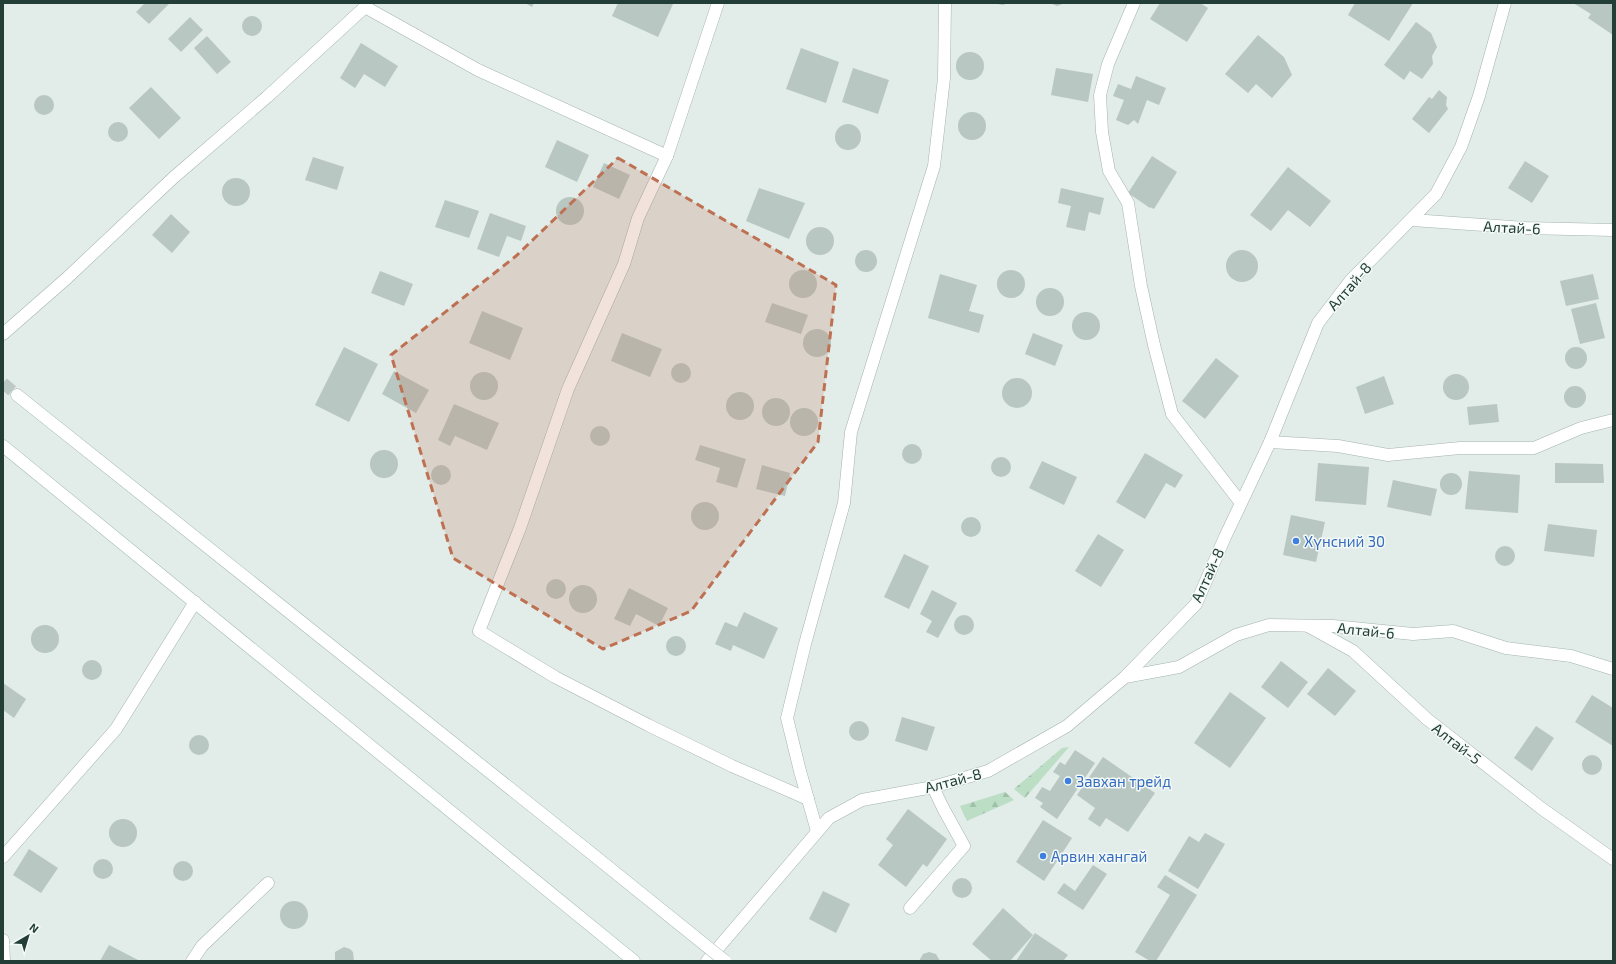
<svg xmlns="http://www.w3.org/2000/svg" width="1616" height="964" viewBox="0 0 1616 964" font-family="'Exo 2',sans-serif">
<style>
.forest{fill:url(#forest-firs)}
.building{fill:#b8c7c1}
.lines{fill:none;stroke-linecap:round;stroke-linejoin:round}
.secondary-tunnel{stroke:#bcc9c4;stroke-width:12;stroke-dasharray:12 6;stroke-linecap:butt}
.minor-casing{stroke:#a5b4af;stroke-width:13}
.secondary-casing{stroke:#a1b8b0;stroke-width:13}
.minor{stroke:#fff;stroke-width:12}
.secondary{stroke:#fff;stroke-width:12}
.secondary-bridge-casing{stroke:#a1b8b0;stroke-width:13;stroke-linecap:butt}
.secondary-bridge{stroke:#fff;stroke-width:12}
.marked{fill:#be7052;fill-opacity:0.2;stroke:#be7052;stroke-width:3;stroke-dasharray:8 5;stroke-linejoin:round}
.shop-dot{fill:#3f7fe0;stroke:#f3f9f6;stroke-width:1.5}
.labels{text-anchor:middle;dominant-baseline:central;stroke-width:3;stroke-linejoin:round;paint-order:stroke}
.street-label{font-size:15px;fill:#223e36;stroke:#f3f9f6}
.shop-label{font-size:15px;fill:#366cbe;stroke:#f3f9f6;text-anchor:start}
</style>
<defs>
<pattern id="forest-firs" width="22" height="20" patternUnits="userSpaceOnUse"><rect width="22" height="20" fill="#bbdec5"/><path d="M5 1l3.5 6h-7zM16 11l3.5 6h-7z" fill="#a0c0aa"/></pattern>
</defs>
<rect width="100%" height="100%" fill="#e2ece8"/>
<g class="forest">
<polygon points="1069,747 1025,798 1014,789 1062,748"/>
<polygon points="1005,792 1014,800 967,821 960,806"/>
</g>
<g class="building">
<polygon points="145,3 170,3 149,24 136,12"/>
<polygon points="525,3 534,3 532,7"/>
<polygon points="618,3 671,3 673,4 658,37 612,16"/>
<polygon points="992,3 1008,3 1003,5"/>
<polygon points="1050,3 1065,3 1057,6"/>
<polygon points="1160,3 1200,3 1208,8 1187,42 1150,19"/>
<polygon points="1355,3 1413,3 1389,41 1348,15"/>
<polygon points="1573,3 1613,3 1613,35 1588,18 1591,14"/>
<circle cx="252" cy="26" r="10"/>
<polygon points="190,17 203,30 181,52 168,39"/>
<polygon points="1416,22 1431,33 1437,47 1432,56 1433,64 1422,79 1410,71 1404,80 1384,65"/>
<polygon points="1258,35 1284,57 1292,75 1272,98 1256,84 1248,93 1225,74"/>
<polygon points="207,36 231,62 217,74 194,48"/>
<polygon points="361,43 398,66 385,87 364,74 355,88 340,78"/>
<polygon points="801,48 839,62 826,103 786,89"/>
<circle cx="970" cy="66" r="14"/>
<polygon points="853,68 889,80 878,114 842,102"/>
<polygon points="1056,68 1093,74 1088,102 1051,95"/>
<polygon points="1136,76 1166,88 1159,105 1147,100 1138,124 1134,120 1128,125 1116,120 1124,100 1113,96 1118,84 1131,89"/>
<polygon points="151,87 181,118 159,139 129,108"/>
<polygon points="1439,90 1447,97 1446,105 1448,109 1429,133 1412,119 1429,97 1432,99"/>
<circle cx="44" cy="105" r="10"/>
<circle cx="972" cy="126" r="14"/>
<circle cx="118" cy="132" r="10"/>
<circle cx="848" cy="137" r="13"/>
<polygon points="557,140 589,155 577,182 545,167"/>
<polygon points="1152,156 1177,172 1154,209 1150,207 1150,208 1128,193"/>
<polygon points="313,157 344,167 337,190 305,180"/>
<polygon points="1525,161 1549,176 1532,203 1508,188"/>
<polygon points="604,163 630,175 619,199 593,187"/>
<polygon points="1288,167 1331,201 1310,227 1288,210 1271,231 1250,215"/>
<circle cx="236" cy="192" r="14"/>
<polygon points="759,188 805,203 789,239 746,221"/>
<polygon points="1061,188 1104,198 1100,215 1089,212 1085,231 1066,227 1071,206 1058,203"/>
<circle cx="570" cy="211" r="14"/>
<polygon points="445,200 479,211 469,238 435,227"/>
<polygon points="490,213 526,226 521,241 507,236 499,257 477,249"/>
<polygon points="171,214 190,232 172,253 152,235"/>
<circle cx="820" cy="241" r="14"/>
<circle cx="1242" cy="266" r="16"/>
<circle cx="866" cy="261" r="11"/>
<circle cx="1011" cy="284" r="14"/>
<circle cx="803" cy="284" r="14"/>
<polygon points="380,271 413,284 404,306 371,293"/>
<polygon points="940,274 977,285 969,311 984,315 979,333 928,318"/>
<polygon points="1593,274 1599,299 1566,306 1560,281"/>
<circle cx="1050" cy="302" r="14"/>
<polygon points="772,303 808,315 801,334 765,322"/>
<polygon points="1596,303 1605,338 1580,344 1571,309"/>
<polygon points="482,311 523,328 510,360 469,343"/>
<circle cx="1086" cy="326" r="14"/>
<circle cx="817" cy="343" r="14"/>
<polygon points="622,333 662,349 650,377 611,361"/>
<polygon points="1033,333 1063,345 1055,366 1025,354"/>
<polygon points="344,347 378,364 349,422 315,405"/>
<circle cx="1576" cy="358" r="11"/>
<polygon points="1216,358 1239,376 1205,419 1182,401"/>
<circle cx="681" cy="373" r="10"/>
<polygon points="394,371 429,390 416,413 382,394"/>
<circle cx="484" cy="386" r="14"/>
<circle cx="1456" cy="387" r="13"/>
<polygon points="1384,376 1394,404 1365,414 1356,387"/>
<circle cx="1017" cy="393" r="15"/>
<circle cx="1575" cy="397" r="11"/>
<circle cx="740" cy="406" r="14"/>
<circle cx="776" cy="412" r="14"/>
<polygon points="454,404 499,423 487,450 455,436 450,446 438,440"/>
<polygon points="1497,404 1499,422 1469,425 1467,407"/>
<circle cx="804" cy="422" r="14"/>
<circle cx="600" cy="436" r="10"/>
<circle cx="912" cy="454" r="10"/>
<polygon points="700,445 746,459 737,488 716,482 720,468 695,460"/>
<circle cx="384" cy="464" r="14"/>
<polygon points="1145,453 1183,475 1175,488 1166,483 1145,519 1116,502"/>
<circle cx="1001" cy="467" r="10"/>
<polygon points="1042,461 1077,477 1064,505 1029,488"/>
<polygon points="1318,463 1369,467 1366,505 1315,501"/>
<polygon points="1555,463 1603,464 1604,483 1555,483"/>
<circle cx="441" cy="475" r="10"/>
<polygon points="762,465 790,473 785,496 756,489"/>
<polygon points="1469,471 1520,475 1518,513 1465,509"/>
<circle cx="1451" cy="484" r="11"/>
<polygon points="1393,480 1437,489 1431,516 1387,507"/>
<circle cx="705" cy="516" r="14"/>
<polygon points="1291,515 1325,522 1316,562 1283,555"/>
<circle cx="971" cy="527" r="10"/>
<polygon points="1548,524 1597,530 1594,557 1544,551"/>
<polygon points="1098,534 1124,550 1101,587 1075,571"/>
<circle cx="1505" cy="556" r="10"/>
<polygon points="904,554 929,566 909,609 884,597"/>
<circle cx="556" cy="589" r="10"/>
<circle cx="583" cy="599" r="14"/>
<polygon points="629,588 668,608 659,626 636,614 630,626 614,619"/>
<polygon points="932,590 957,603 938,638 926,632 932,621 920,614"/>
<polygon points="744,612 778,628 764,659 733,645 731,651 715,644 725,622 737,627"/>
<circle cx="964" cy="625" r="10"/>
<circle cx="45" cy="639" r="14"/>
<circle cx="676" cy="646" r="10"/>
<circle cx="92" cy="670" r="10"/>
<polygon points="1281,661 1308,682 1288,708 1261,687"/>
<polygon points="1328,668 1356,691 1335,716 1307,694"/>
<polygon points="3,683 26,699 14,718 3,710"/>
<polygon points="1230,692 1266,718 1230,768 1194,743"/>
<polygon points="1592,695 1613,708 1613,746 1575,722"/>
<polygon points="902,717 935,727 927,751 895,741"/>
<circle cx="859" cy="731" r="10"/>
<polygon points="1536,726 1554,738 1532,771 1514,758"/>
<circle cx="199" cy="745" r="10"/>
<polygon points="1075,750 1095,763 1057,819 1040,807 1043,803 1035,798 1042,787 1050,791 1060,776 1053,772 1060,762 1065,765"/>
<circle cx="1592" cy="765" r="10"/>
<polygon points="1103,757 1155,793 1128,832 1106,818 1100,827 1088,819 1095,808 1077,795"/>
<polygon points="908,809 947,839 927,867 923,864 906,887 878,865 893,845 886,839"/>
<circle cx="123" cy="833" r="14"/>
<polygon points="1043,820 1072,838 1044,881 1016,862"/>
<polygon points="1205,833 1225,844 1198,889 1168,871 1189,836 1199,842"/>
<polygon points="29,849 58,868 41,893 13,875"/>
<circle cx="103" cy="869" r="10"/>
<circle cx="183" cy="871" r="10"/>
<polygon points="1093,865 1107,874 1083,910 1057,893 1064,883 1075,891"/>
<polygon points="1165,875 1197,895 1156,961 1150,961 1135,952 1170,895 1157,887"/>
<circle cx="962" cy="888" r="10"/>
<polygon points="823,891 850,904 836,933 809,919"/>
<circle cx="294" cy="915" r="14"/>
<polygon points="1003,908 1033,935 1010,961 992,961 972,944"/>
<polygon points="1035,933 1068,955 1063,961 1016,961"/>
<polygon points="109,945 140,961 100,961"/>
<polygon points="344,947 350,949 353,952 354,961 335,961 335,952"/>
<polygon points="929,952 936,954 940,961 919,961 923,954"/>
</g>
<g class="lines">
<polyline class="secondary-tunnel" points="3,383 17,395"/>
<g class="minor-casing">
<g id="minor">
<polyline points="718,3 667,156 638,218 624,264 568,389 520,528 479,631 555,677 648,725 732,766 808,799"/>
<polyline points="1134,3 1108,64 1100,95 1102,132 1109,171 1128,203 1141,286 1154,345 1172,414 1241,503"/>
<polyline points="365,7 478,70 667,156"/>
<polyline points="1412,220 1526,228 1613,230"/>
<polyline points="3,334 67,278 173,178 267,97 365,7 367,3"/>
<polyline points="1270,442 1338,446 1388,455 1460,448 1534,448 1581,428 1613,420"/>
<polyline points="1308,626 1353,651 1427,719 1541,808 1613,859"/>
<polyline points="1125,677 1179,667 1236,635 1269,625 1333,626 1413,634 1453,631 1506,648 1571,656 1613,669"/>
<polyline points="817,831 800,771 787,718 805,644 844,503 851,432 934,166 944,78 945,3"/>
<polyline points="3,857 116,729 195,602"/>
<polyline points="910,908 964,846 943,808 933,787"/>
<polyline points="3,940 4,961"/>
<polyline points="192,961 202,946 268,883"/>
<polyline points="707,961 829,818 862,800 933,787 988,771 1067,726 1125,677 1196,604 1225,537 1270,442 1318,323 1351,280 1436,194 1461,147 1479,96 1505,3"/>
</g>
</g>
<g class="secondary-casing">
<g id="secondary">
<polyline points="17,395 586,849"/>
<polyline points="3,446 634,961"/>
</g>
</g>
<use href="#minor" class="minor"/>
<use href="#secondary" class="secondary"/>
<g class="secondary-bridge-casing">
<polyline id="secondary-bridge" points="586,849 725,961"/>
</g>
<use href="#secondary-bridge" class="secondary-bridge"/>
</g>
<path class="marked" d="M 618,158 L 836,285 L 818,442 L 691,611 L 603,649 L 453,558 L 391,355 L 516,256 Z"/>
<g class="shop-dot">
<circle cx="1296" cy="541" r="4"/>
<circle cx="1068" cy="781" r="4"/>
<circle cx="1043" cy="856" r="4"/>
</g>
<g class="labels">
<g class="street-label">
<text transform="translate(1512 227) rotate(3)">Алтай-6</text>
<text transform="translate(1349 286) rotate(-49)">Алтай-8</text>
<text transform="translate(1207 575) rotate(-65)">Алтай-8</text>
<text transform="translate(1366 630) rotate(6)">Алтай-6</text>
<text transform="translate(1457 743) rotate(38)">Алтай-5</text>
<text transform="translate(953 780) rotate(-15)">Алтай-8</text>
</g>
<g class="shop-label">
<text x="1304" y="541">Хүнсний 30</text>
<text x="1076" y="781">Завхан трейд</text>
<text x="1051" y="856">Арвин хангай</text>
</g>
</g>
<rect width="1616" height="964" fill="none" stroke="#223e36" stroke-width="8"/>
<g transform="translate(28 936) rotate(38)" stroke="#f3f9f6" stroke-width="3" paint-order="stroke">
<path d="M0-3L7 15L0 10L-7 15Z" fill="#223e36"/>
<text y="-6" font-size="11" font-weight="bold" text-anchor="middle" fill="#223e36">N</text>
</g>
</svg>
